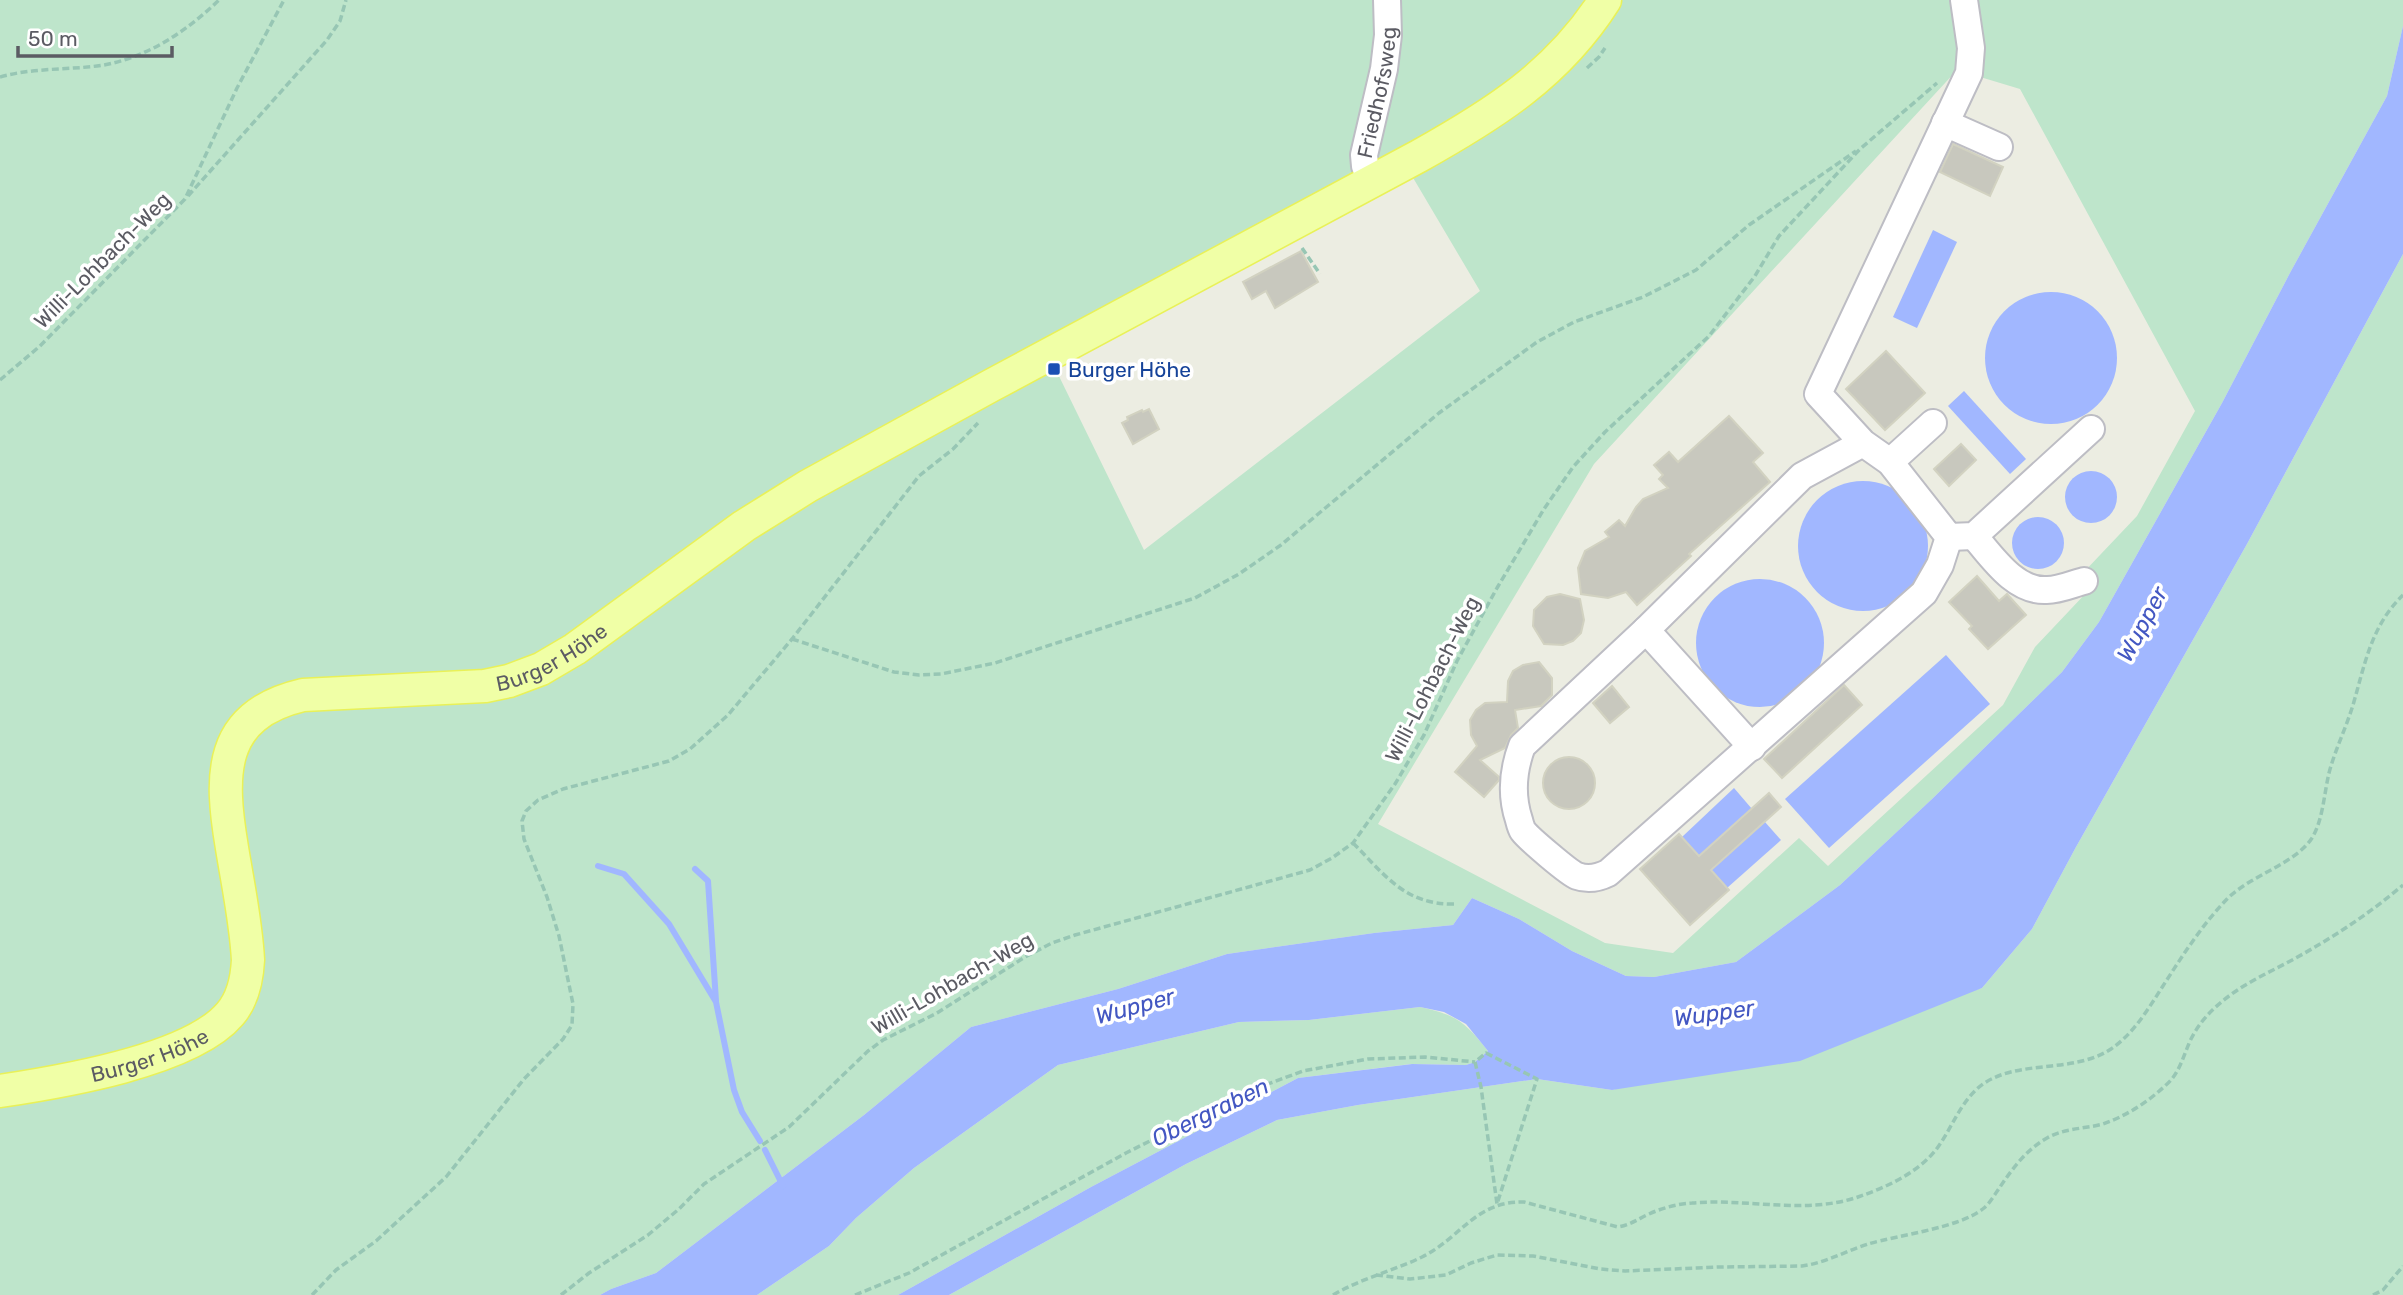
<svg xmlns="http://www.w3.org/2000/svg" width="2403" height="1295" viewBox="0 0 2403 1295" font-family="Rubik,sans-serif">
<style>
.green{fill:#bee5cb;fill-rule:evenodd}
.water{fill:#a1b7ff}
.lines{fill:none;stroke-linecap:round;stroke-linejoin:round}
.stream{stroke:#a1b7ff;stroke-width:6}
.building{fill:#c8c8be;stroke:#d2d2c1;stroke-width:2}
.minor-casing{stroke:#bdbdc4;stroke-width:30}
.major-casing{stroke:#e9f158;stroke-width:35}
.path{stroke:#97c6b4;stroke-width:3.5;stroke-dasharray:7 3.5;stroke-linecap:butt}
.minor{stroke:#fff;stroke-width:26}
.major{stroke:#f0ffa6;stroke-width:32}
.transit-dot{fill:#1a4fb4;stroke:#fff;stroke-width:2.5}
.labels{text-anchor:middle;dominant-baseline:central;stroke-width:7;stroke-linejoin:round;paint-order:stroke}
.street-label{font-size:21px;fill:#5b5b63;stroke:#fff}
.transit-label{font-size:21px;fill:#164399;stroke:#fff;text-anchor:start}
.water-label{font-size:23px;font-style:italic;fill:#4357c2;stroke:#fff}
</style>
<rect width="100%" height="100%" fill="#ecede2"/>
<g class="green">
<path d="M 0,0 L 2403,0 L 2403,26 L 2387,96 L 2291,271 L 2222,403 L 2099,622 L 2062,672 L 1932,799 L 1840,885 L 1736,962 L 1654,977 L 1626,976 L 1572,951 L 1519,919 L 1472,898 L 1453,925 L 1374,933 L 1227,954 L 1118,989 L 971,1027 L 864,1115 L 656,1273 L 611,1289 L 600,1295 L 0,1295 ZM 1957,70 L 2020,89 L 2195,411 L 2137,516 L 2082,574 L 2087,592 L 2035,647 L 2003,705 L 1828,866 L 1799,838 L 1673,953 L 1605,943 L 1378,824 L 1594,464 ZM 1412,176 L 1480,291 L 1144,550 L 1055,368 Z"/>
<polygon points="2403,254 2403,1295 949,1295 1186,1164 1277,1120 1358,1105 1537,1079 1612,1090 1982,988 2032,929 2076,847 2247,544"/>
<path d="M 1420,1007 C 1457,1015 1465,1022 1488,1051 L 1475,1062 L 1466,1065 L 1411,1064 L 1298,1078 L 1091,1187 L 898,1295 L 757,1295 L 829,1246 L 856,1218 L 914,1168 L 1058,1065 L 1239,1022 L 1309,1020 Z"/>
</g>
<g class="water">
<polygon points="2403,26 2403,254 2247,544 2076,847 2032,929 1982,988 1800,1061 1612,1090 1537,1079 1358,1105 1277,1120 1186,1164 949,1295 898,1295 1091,1187 1298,1078 1412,1064 1466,1065 1475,1062 1488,1051 1466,1024 1444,1012 1420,1007 1309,1020 1239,1022 1058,1065 914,1168 856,1218 829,1246 757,1295 600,1295 611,1289 656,1273 864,1115 971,1027 1118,989 1227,954 1374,933 1453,925 1472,898 1519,919 1572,951 1626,976 1654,977 1736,962 1840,885 1932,799 2062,672 2099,622 2222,403 2291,271 2387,96"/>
<polygon points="1933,230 1957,242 1917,328 1893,317"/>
<circle cx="2051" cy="358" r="66"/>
<polygon points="1964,391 2026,459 2010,474 1948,406"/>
<circle cx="2091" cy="497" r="26"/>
<circle cx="1863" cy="546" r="65"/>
<circle cx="2038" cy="543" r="26"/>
<circle cx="1760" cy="643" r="64"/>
<polygon points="1946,655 1990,704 1829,848 1785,799"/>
<polygon points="1734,788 1752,809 1699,856 1682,837"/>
<polygon points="1765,822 1781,840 1727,888 1711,870"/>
</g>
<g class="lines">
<g class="stream">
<polyline points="598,866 624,874 669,924 716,1002 734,1090 742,1112 760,1141"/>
<polyline points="695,869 708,881 716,1001"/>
<polyline points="765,1150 783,1186"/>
</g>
</g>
<g class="building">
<polygon points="1953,144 2003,167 1990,196 1940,172"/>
<polygon points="1301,251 1318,282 1275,308 1266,291 1252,299 1243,282"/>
<polygon points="1886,351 1925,393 1885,430 1846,389"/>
<polygon points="1149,409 1159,429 1133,444 1122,423 1128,420 1127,417 1142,410 1143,412"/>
<polygon points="1729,416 1763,453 1753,462 1770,482 1689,554 1691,556 1637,605 1626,592 1608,598 1581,594 1578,568 1585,551 1609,537 1605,532 1619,520 1625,526 1636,507 1643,499 1668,488 1659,479 1663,475 1654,465 1669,452 1678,462"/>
<polygon points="1961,444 1976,460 1949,486 1934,469"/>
<polygon points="1977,576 1999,601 2007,594 2026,615 1988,649 1969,629 1972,626 1949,602"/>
<polygon points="1560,594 1580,599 1584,620 1581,633 1573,641 1563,645 1544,644 1533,626 1534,610 1547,597"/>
<polygon points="1539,662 1552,678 1552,695 1541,706 1515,710 1518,728 1511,735 1505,748 1480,760 1499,777 1499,780 1484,797 1455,772 1477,746 1471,735 1470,720 1476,710 1485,703 1507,702 1508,681 1513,671 1523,665"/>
<polygon points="1844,685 1862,705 1782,778 1764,759"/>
<polygon points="1612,686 1629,707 1610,723 1593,703"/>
<circle cx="1569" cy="783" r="26"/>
<polygon points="1769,793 1781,807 1711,870 1729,890 1690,925 1640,869 1679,834 1699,856"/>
</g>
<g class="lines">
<g class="minor-casing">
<g id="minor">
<polyline points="1945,123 1999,147"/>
<path id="s1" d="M 1371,183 L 1365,166 L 1364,155 L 1384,69 L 1388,35 L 1387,0"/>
<path d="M 1863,443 L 1802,476 L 1646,630 L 1522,746 C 1513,770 1511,796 1519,820 C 1520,824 1521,828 1523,831 C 1528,838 1569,873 1577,876 C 1588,880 1598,878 1608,873 L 1924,593 L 1940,565 L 1949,537 L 1890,462 L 1863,443 L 1818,394 L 1969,73 L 1971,48 L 1964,0"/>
<polyline points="1890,462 1933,423"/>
<path d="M 1974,536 C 1992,557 2015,592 2047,590 C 2060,590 2072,584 2084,581"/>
<polyline points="1949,537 1974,536 2091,429"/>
<polyline points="1646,630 1752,747"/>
</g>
</g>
<g class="major-casing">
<g id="major">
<path id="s2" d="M 0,1091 C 60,1082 190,1061 230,1014 C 243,999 247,980 248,960 C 246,922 238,885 232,848 C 220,776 217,715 303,695 L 485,686 L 509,681 L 541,669 L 575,649 L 744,526 L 808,486 L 992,385 L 1419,156 C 1494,114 1558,74 1605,0"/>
</g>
</g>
<g class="path">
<polyline points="1587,68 1599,57 1605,48"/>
<path d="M 0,77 C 32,68 64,70 97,66 C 144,60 186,32 219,0"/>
<polyline points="188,196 327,40 340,21 346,0"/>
<polyline points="1302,248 1320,274"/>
<polyline points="0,380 40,346 185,199 237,88 284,0"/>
<polyline points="792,639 894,672 919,675 941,674 995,663 1195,598 1239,574 1281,545 1439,413 1537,342 1574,322 1643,297 1696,270 1749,225 1856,151"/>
<path d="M 1353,843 C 1385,875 1405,905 1454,904"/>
<polygon points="1486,1053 1537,1079 1497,1204 1481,1087 1475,1062"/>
<path d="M 1376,1275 L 1410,1279 L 1446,1275 L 1471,1263 L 1497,1255 L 1533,1256 L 1600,1269 L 1625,1271 L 1719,1267 L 1802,1266 C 1825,1263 1846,1251 1868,1244 C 1898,1235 1960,1228 1984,1208 C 1990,1203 1995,1194 2000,1187 C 2013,1168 2026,1150 2047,1138 C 2065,1128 2084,1129 2103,1124 C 2126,1116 2148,1102 2166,1085 C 2180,1073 2183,1056 2191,1039 C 2200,1021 2213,1008 2229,996 C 2249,981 2272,971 2294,959 C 2332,938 2369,914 2403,885"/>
<polyline points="312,1295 336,1270 376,1241 446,1177 524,1079 563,1039 572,1025 573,1004 559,936 547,897 524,839 522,821 526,811 538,800 563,789 669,761 690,749 728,715 792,639 919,476 953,449 978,423"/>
<polyline points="561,1295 589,1273 648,1235 679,1209 704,1184 789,1127 868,1051 883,1040 937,1013 1025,957 1052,943 1075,935 1310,870 1332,858 1353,843 1395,784 1424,735 1457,661 1497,588 1544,509 1573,467 1605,432 1709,336 1755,276 1779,236 1860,149 1937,83"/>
<polyline points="855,1295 909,1273 1126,1153 1249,1091 1303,1071 1368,1059 1425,1057 1475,1062"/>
<path d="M 1333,1295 C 1362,1278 1393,1271 1422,1257 C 1462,1237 1475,1201 1524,1202 L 1618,1227 C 1630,1225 1638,1219 1649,1214 C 1662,1208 1677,1204 1692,1203 C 1747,1198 1805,1215 1858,1197 C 1887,1187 1920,1172 1938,1147 C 1953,1126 1961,1100 1983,1084 C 2019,1059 2073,1074 2111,1049 C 2133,1034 2147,1011 2161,989 C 2181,958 2201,926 2227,899 C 2251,875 2295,864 2312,838 C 2323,820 2324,794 2329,773 C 2335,750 2346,728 2353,705 C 2365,664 2371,626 2403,595"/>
<polyline points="2373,1295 2383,1290 2403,1266"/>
</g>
<use href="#minor" class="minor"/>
<use href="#major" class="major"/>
</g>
<rect class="transit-dot" x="1047" y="362" width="14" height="14" rx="3.5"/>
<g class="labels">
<g class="street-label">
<text stroke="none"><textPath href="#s1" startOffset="93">Friedhofsweg</textPath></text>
<text transform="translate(102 260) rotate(-45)">Willi-Lohbach-Weg</text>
<text stroke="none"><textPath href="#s2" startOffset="866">Burger Höhe</textPath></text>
<text transform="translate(1432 679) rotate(-63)">Willi-Lohbach-Weg</text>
<text transform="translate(952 983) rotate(-30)">Willi-Lohbach-Weg</text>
<text stroke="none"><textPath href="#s2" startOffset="154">Burger Höhe</textPath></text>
</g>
<g class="transit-label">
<text x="1068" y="369">Burger Höhe</text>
</g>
<g class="water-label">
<text transform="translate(2142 624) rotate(-62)">Wupper</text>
<text transform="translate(1135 1006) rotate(-15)">Wupper</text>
<text transform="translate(1714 1013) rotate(-8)">Wupper</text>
<text transform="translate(1210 1112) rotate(-26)">Obergraben</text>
</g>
</g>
<path d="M18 46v10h154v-10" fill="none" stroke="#5b5b63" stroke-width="3.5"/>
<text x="28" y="46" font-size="21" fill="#5b5b63" stroke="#ffffff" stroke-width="5" paint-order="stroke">50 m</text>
</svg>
